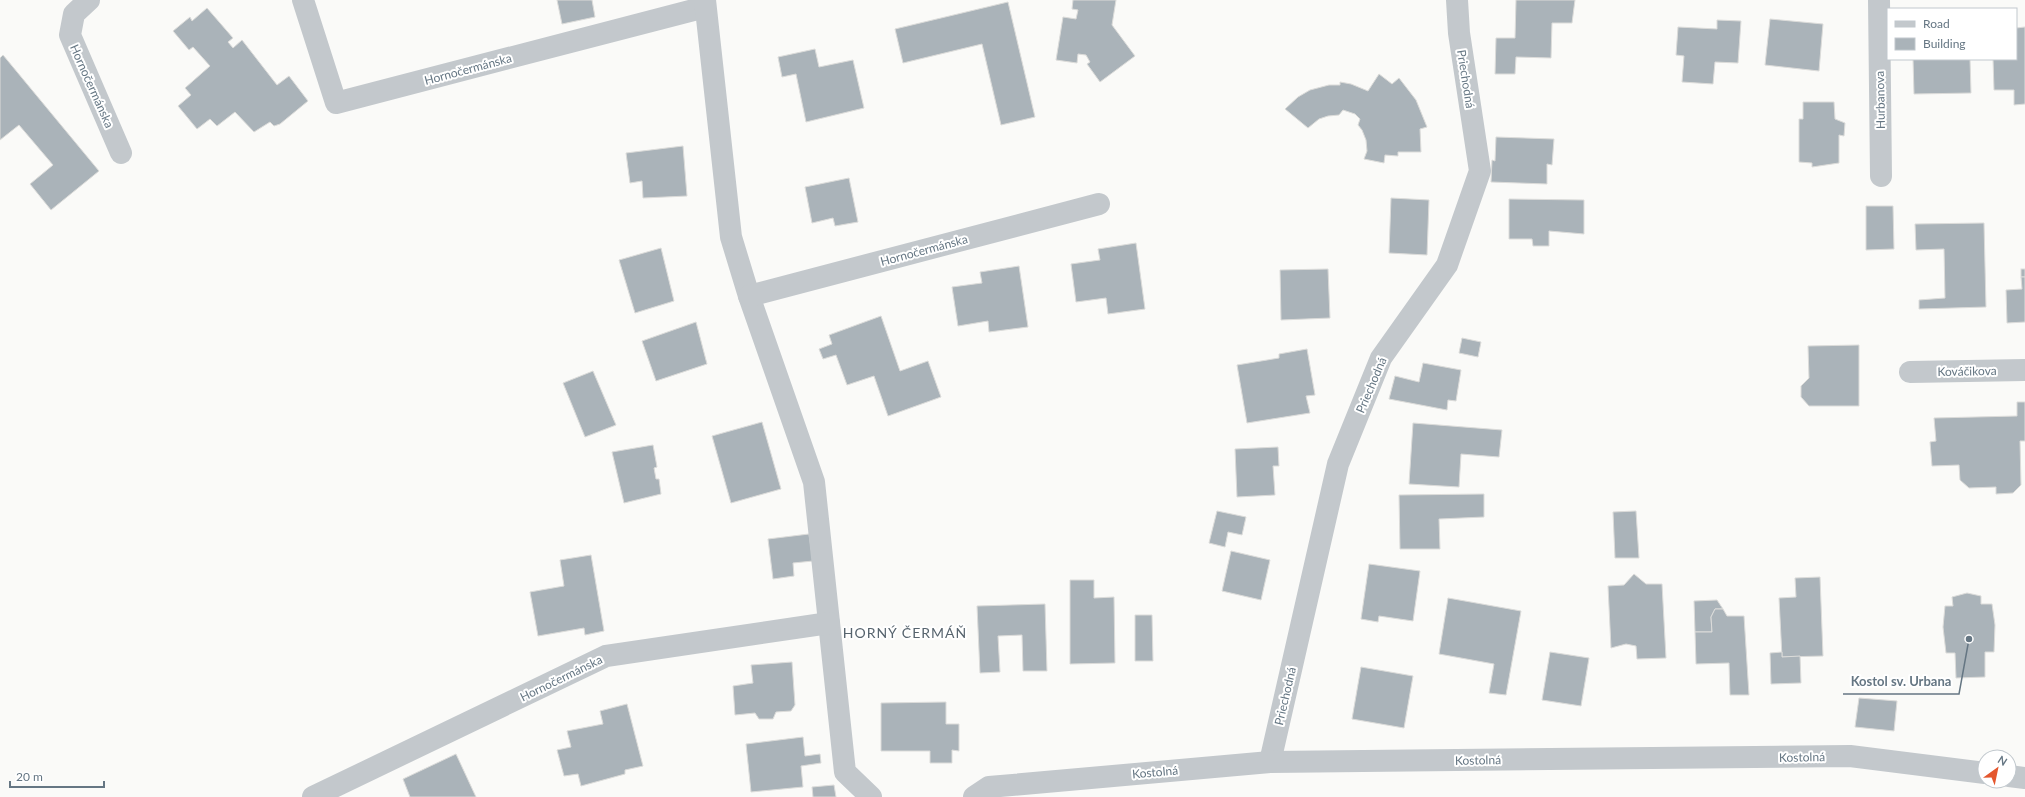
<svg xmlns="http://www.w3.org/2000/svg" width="2025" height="797" viewBox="0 0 2025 797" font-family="Lato,sans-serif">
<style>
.building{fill:#aab3b9;stroke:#dcdcda}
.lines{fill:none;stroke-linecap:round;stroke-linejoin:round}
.minor{stroke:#c3c8cc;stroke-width:22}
.labels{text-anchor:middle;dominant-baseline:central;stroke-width:4;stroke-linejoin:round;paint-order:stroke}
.street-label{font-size:12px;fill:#657683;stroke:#fff}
.quarter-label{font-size:14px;letter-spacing:1px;fill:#57646e;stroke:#fff}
.leader{fill:none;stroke:#657683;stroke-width:1.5}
.callout-dot{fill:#657683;stroke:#fff;stroke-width:1.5}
.callout-label{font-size:13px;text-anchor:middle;font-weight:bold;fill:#657683;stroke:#fff;stroke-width:4;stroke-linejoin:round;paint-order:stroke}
</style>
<rect width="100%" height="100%" fill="#fafaf8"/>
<g class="building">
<polygon points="557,0 592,0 595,17 562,24"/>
<polygon points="1073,0 1116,0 1112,25 1135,56 1100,82 1087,64 1090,62 1086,55 1078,54 1077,63 1056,60 1063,17 1076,19 1078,10 1072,9"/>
<polygon points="1516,0 1575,0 1572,23 1552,23 1551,58 1516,57 1515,74 1495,74 1496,38 1515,38"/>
<polygon points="1008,2 1035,117 1001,125 982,44 903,63 895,29"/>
<polygon points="207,8 233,38 228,42 233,48 242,40 277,85 289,76 308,101 280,124 274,126 270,122 254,132 235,112 217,126 210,119 197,129 178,106 191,95 185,88 210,66 193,47 189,50 173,31 190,17 192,21"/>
<polygon points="1770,19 1823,24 1819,71 1765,65"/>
<polygon points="1717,20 1741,21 1738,63 1715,62 1713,84 1682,82 1684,56 1676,55 1678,27 1717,29"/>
<polygon points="2025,27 2025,104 2014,105 2014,90 1994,90 1993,59 2016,59 2016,28"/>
<polygon points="815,49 819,67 853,60 864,108 806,122 796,74 782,77 778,57"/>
<polygon points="3,55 99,171 51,210 30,184 53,165 19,125 0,140 0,58"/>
<polygon points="1913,59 1970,59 1971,93 1914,94"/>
<polygon points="1379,74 1392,84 1399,78 1416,100 1427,127 1420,129 1421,152 1398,152 1398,156 1385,155 1384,163 1364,159 1367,151 1366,140 1362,130 1358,125 1360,119 1355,114 1343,110 1339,115 1328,116 1319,119 1308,128 1285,109 1298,97 1310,90 1329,85 1340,85 1340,82 1351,84 1368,91"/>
<polygon points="1803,102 1834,102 1835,119 1845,123 1844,136 1839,135 1839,163 1812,167 1812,163 1799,162 1799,119 1803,119"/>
<polygon points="1496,137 1554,139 1552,165 1547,164 1547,184 1491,182 1492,160 1495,161"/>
<polygon points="683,146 687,196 643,198 642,181 630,183 626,153"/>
<polygon points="849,178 858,222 835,226 833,218 812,223 805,187"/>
<polygon points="1391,198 1429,200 1427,255 1389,253"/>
<polygon points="1509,199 1584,200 1584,234 1549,231 1549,246 1533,246 1532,239 1509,239"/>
<polygon points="1866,206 1893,206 1894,249 1866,250"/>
<polygon points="1984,223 1986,307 1919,309 1919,300 1945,298 1944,249 1916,250 1915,224"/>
<polygon points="1136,243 1145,309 1108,314 1106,298 1076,302 1071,264 1100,260 1098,249"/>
<polygon points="661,248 674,301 635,313 619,260"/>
<polygon points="1019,266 1028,327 989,332 988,321 958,326 952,287 982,283 980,272"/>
<polygon points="1328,269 1330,318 1281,320 1280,270"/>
<rect x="2021" y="269" width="4" height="8"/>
<polygon points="2021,277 2025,277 2025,322 2007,323 2006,290 2022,289"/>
<polygon points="881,316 900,371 928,361 941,397 888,416 874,376 847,385 836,355 823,359 819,349 832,344 829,335"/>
<polygon points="696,322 707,364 656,381 642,341"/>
<polygon points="1462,338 1481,342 1478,357 1459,353"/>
<polygon points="1859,345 1859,406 1809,406 1801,397 1801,386 1809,378 1808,346"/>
<polygon points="1307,349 1315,395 1306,396 1310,413 1247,423 1237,365 1279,358 1279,354"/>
<polygon points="1423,363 1461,370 1456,401 1448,400 1447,410 1389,399 1395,376 1419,382"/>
<polygon points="593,371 616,425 585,437 563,383"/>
<polygon points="2017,402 2025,402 2025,441 2020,441 2021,485 2013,493 1996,494 1996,487 1969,488 1960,480 1959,465 1932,466 1930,442 1936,441 1934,418 2017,416"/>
<polygon points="762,422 781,489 731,503 712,436"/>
<polygon points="1413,423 1502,430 1499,457 1461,454 1459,487 1409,484"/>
<polygon points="653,445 657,467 654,468 656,479 659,479 661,494 624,503 612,452"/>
<polygon points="1278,447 1279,466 1273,466 1275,495 1237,497 1235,449"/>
<polygon points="1484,494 1484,517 1439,519 1440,549 1400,549 1399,495"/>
<polygon points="1217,511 1246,517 1242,535 1228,532 1225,547 1209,543"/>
<polygon points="1636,511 1639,558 1615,558 1613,512"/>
<polygon points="809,534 813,561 793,563 794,576 773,579 768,539"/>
<polygon points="1231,551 1270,560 1261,600 1222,591"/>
<polygon points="591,555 604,631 585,635 584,628 538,636 530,592 564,586 560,560"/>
<polygon points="1369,564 1420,571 1413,621 1379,616 1378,622 1361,619"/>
<polygon points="1634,574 1646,584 1662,584 1666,658 1637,659 1636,646 1626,644 1611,648 1608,586 1624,585"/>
<polygon points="1820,577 1823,656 1782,657 1779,598 1796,597 1795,578"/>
<polygon points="1070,580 1094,580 1094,598 1114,597 1115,663 1070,664"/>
<polygon points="1967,593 1981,596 1981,604 1992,604 1995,625 1994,652 1985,652 1985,677 1956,678 1955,653 1946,653 1943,627 1945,606 1953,606 1952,597"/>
<polygon points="1448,598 1521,611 1506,695 1489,693 1494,664 1439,654"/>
<polygon points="1717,600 1723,609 1715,609 1711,617 1712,632 1695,632 1694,601"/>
<polygon points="1045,604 1047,671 1023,671 1022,635 998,636 1000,672 980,673 977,606"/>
<polygon points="1715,609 1723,609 1727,616 1744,616 1749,695 1730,695 1729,663 1696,664 1695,632 1712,632 1711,617"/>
<polygon points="1135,615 1152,615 1153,661 1135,661"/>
<polygon points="1550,652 1589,658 1581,706 1542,700"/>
<polygon points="1782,652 1782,657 1800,656 1801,683 1771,684 1770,653"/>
<polygon points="792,662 795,705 791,711 776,712 773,719 759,719 755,713 735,715 733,686 753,683 751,665"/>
<polygon points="1361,667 1413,676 1404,728 1352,719"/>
<polygon points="1859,698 1897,701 1894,731 1855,727"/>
<polygon points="946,702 946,724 959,724 959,751 952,750 952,763 930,763 930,751 881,751 881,703"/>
<polygon points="627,704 643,766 625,770 625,774 581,786 578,774 564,776 557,750 571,747 567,731 603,724 600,711"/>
<polygon points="803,737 805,756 820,754 821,763 801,766 803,787 751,792 746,744"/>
<polygon points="456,754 476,797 410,797 403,779"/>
<polygon points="834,785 836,797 813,797 812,787"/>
</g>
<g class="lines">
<g class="minor">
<polyline points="89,0 74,14 70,35 121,153"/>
<polyline points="303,0 336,103 705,7"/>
<polyline points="705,0 731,237 749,296 814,482 845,772 871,797"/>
<polyline points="1879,0 1881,176"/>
<polyline points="749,296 1099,204"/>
<polyline points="1910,372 2025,370"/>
<polyline points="1270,762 1338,464 1381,358 1447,265 1480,171 1459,33 1457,0"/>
<polyline points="2009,776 2025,778"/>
<polyline points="313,797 606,656 829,623"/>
<polyline points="974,797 989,787 1270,762 1850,756 1985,773"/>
</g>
</g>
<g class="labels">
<g class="street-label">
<text transform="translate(468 69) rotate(-15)">Hornočermánska</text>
<text transform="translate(1466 79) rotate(81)">Priechodná</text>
<text transform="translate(92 86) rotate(66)">Hornočermánska</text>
<text transform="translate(1880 100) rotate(-91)">Hurbanova</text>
<text transform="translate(924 250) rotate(-15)">Hornočermánska</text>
<text transform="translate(1967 371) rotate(-1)">Kováčikova</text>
<text transform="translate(1371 385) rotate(-67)">Priechodná</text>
<text transform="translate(561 678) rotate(-26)">Hornočermánska</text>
<text transform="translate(1285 696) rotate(-77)">Priechodná</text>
<text transform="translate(1802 757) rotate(-1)">Kostolná</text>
<text transform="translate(1478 760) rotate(-1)">Kostolná</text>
<text transform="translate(1155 772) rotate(-5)">Kostolná</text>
</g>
<g class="quarter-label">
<text x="905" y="632">HORNÝ ČERMÁŇ</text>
</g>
</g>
<path class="leader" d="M1969 639L1959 694H1843"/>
<circle class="callout-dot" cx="1969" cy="639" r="4"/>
<g class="callout-label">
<text x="1901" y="686">Kostol sv. Urbana</text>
</g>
<rect x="1887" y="8" width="130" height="52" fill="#ffffff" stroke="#c1c8cd"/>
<rect x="1895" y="21" width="20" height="6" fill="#c3c8cc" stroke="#c1c8cd"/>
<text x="1923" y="28" font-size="12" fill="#657683">Road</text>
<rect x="1895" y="38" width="20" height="12" fill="#aab3b9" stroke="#c1c8cd"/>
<text x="1923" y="48" font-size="12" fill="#657683">Building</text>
<g transform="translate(1997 769) rotate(33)"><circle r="19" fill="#ffffff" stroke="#c1c8cd"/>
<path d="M0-3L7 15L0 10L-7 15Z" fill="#e4572e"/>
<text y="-6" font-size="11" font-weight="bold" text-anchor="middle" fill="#657683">N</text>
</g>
<path d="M10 781v6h94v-6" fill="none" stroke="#657683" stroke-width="2"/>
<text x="16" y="781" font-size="12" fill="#657683" stroke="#ffffff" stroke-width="3" paint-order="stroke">20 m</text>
</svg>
